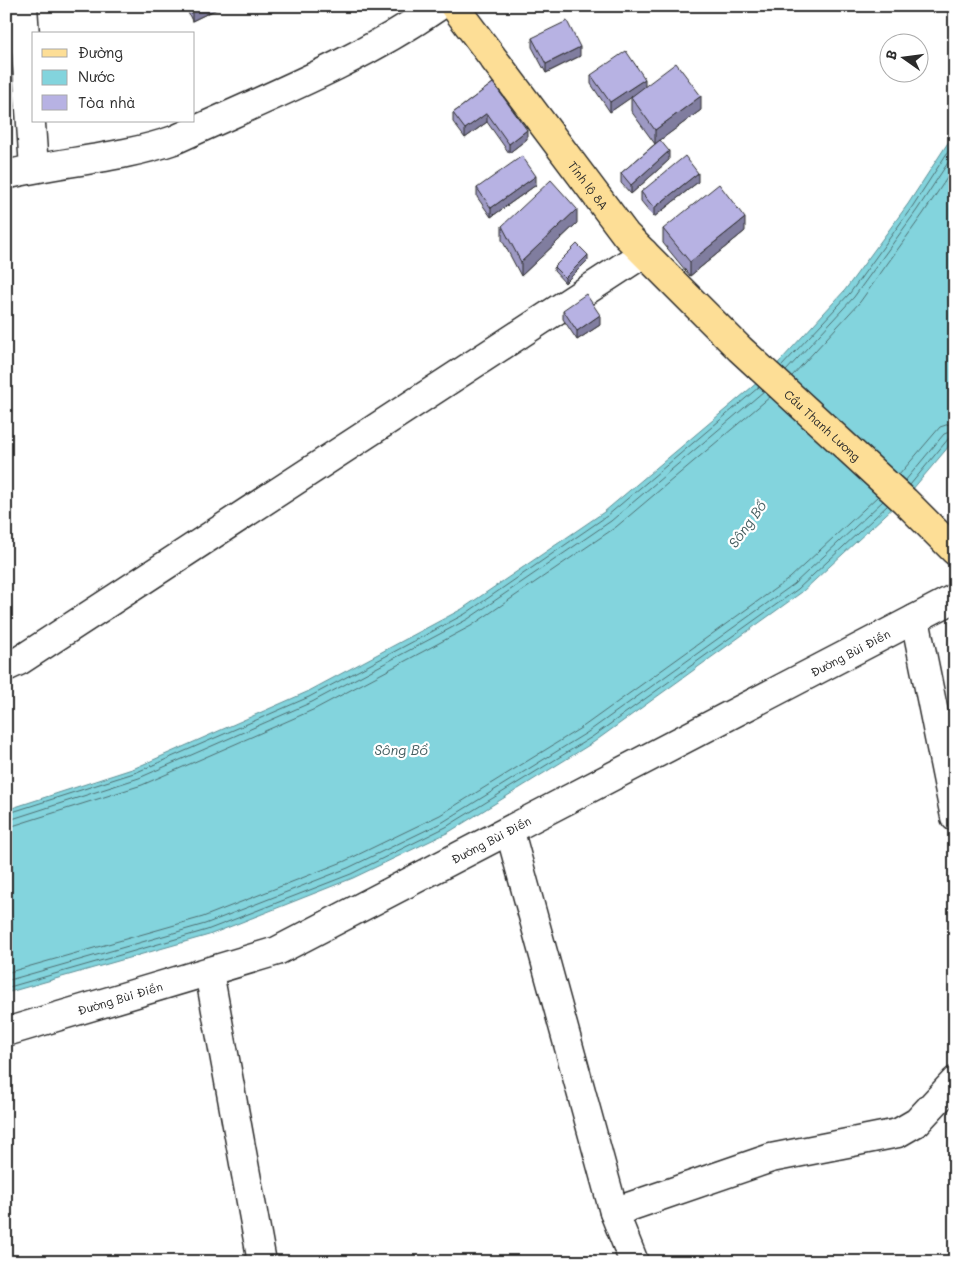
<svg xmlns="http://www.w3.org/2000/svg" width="961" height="1268" viewBox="0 0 961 1268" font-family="Mali,sans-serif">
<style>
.water{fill:#83d4dd;stroke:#609096}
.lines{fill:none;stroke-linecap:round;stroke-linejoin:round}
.shore{stroke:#4e6f72;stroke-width:1}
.minor-casing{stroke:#2b2b2b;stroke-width:31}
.major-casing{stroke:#2b2b2b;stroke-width:31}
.minor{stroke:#fff;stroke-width:28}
.major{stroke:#fdde96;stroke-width:28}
.wall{fill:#9d99c3;stroke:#2b2b2b}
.shaded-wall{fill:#807d9f;stroke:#2b2b2b}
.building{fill:#b7b2e3;stroke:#2b2b2b}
.labels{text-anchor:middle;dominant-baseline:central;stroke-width:4.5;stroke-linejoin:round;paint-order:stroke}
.street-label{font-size:12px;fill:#2b2b2b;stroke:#fff}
.water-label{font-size:14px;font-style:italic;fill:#455e60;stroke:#fff}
</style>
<rect width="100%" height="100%" fill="#fff"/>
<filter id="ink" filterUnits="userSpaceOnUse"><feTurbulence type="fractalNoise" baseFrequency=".02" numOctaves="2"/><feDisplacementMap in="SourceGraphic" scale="10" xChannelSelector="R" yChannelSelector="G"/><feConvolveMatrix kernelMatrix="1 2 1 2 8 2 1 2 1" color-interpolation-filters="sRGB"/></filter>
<g filter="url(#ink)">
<polygon class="water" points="955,132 955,439 912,490 802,592 594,742 449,832 353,878 209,935 6,993 6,810 135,768 307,692 462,609 604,512 771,371 845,290 908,204"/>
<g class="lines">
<g class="shore">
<polyline points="781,367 850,293 912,207 955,141"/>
<polyline points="786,371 854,297 917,210 955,152"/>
<polyline points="792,376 860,302 923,214 955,166"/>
<polyline points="899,475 940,427 955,422"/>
<polyline points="905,481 944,434 955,430"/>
<polyline points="910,485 949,438 955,436"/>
<polyline points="6,814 137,772 309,697 465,614 607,516 759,387"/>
<polyline points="6,821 139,778 312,702 468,619 611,521 764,391"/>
<polyline points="6,828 142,785 315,709 471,626 616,527 770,397"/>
<polyline points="6,973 203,917 345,861 440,815 584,726 790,578 878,496"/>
<polyline points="6,981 205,924 348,868 443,822 588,732 794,584 883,501"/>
<polyline points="6,988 207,930 351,874 446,827 592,737 798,589 888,505"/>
</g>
<g class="minor-casing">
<g id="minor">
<polyline points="23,6 34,168"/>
<path d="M 6,175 C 61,161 120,159 174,140 C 263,99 357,63 439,6"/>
<polyline points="915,619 955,817"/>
<polyline points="6,667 19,661 644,253"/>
<polyline points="510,832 614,1212 634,1262"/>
<polyline points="209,972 262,1262"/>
<path id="s1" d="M 6,1032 L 277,951 L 955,598"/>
<polyline points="614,1212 771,1158 898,1133 917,1122 955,1081"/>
</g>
</g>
<g class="major-casing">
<g id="major">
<path id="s2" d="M 454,6 L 626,235 L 740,349 L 905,501 L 955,551"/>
</g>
</g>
<use href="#minor" class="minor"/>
<use href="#major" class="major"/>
</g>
<g class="wall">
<polygon points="185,6 223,6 192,21"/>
<polygon points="532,38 580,56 546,73 532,47"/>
<polygon points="591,75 645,87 701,110 660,140 669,160 631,194 621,183 621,173 655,144 631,111 631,97 610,112 591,84"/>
<polygon points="493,83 527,139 509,153 487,122 465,138 453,122 453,113"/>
<polygon points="698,182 654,217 641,201 641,192"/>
<polygon points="536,185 491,217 477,197 477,188"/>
<polygon points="577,223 521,276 502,240 502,226"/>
<polygon points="663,229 745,231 690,276 663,243"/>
<polygon points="588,260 565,283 554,271 554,267"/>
<polygon points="563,310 600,325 577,340 563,319"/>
</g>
<g class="shaded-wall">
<polygon points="205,6 223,6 192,21 192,12"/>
<polygon points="580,47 580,56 546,73 546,64"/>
<polygon points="645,79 645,88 610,112 610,102"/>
<polygon points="701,96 701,110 655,144 655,130"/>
<polygon points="487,113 487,122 465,138 465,129"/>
<polygon points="527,130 527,139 509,153 509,144"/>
<polygon points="669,151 669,160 631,194 631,185"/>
<polygon points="698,173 698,182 654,217 654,208"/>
<polygon points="536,176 536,185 491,217 491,208"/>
<polygon points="577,209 577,223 521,276 521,262"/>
<polygon points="745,218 745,231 690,276 690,262"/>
<polygon points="588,255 588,260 565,283 565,278"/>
<polygon points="600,315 600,325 577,340 577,331"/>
</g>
<g class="building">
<polygon points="190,6 205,6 192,12"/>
<polygon points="567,21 580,47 546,64 532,38"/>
<polygon points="626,51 645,79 610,102 591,75"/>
<polygon points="676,63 701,96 655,130 631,97"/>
<polygon points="493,83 527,130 509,144 487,113 465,129 453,113"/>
<polygon points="660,140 669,151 631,185 621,173"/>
<polygon points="522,156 536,176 491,208 477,188"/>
<polygon points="685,156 698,173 654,208 641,192"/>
<polygon points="551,180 577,209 521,262 502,226"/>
<polygon points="719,184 745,218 690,262 663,229"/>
<polygon points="577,244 588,255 565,278 554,267"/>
<polygon points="586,294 600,315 577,331 563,310"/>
</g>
</g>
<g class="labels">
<g class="street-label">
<text stroke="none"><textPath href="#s2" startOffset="224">Tỉnh lộ 8A</textPath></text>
<text stroke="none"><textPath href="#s2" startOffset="560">Cầu Thanh Lương</textPath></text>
<text stroke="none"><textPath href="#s1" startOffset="929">Đường Bùi Điền</textPath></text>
<text stroke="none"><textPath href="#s1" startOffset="524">Đường Bùi Điền</textPath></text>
<text stroke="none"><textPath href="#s1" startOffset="119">Đường Bùi Điền</textPath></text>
</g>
<g class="water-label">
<text transform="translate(747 524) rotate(-54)">Sông Bồ</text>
<text x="401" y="749">Sông Bồ</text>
</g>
</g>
<rect width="961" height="1268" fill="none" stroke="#fff" stroke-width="25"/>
<rect x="12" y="12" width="936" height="1243" fill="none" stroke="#2b2b2b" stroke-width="2" filter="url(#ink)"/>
<rect x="32" y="32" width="162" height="90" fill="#ffffff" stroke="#aaaaaa"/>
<rect x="42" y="49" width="25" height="8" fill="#fdde96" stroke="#aaaaaa"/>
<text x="78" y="58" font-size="15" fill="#2b2b2b">Đường</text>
<rect x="42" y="70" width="25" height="15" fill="#83d4dd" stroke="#aaaaaa"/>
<text x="78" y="82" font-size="15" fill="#2b2b2b">Nước</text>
<rect x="42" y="95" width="25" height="15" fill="#b7b2e3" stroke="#aaaaaa"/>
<text x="78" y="108" font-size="15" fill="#2b2b2b">Tòa nhà</text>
<g transform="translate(904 58) rotate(284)"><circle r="24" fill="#ffffff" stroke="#aaaaaa"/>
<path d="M0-4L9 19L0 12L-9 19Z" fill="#2b2b2b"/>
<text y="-8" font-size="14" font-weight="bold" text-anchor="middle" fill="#2b2b2b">B</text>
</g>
</svg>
